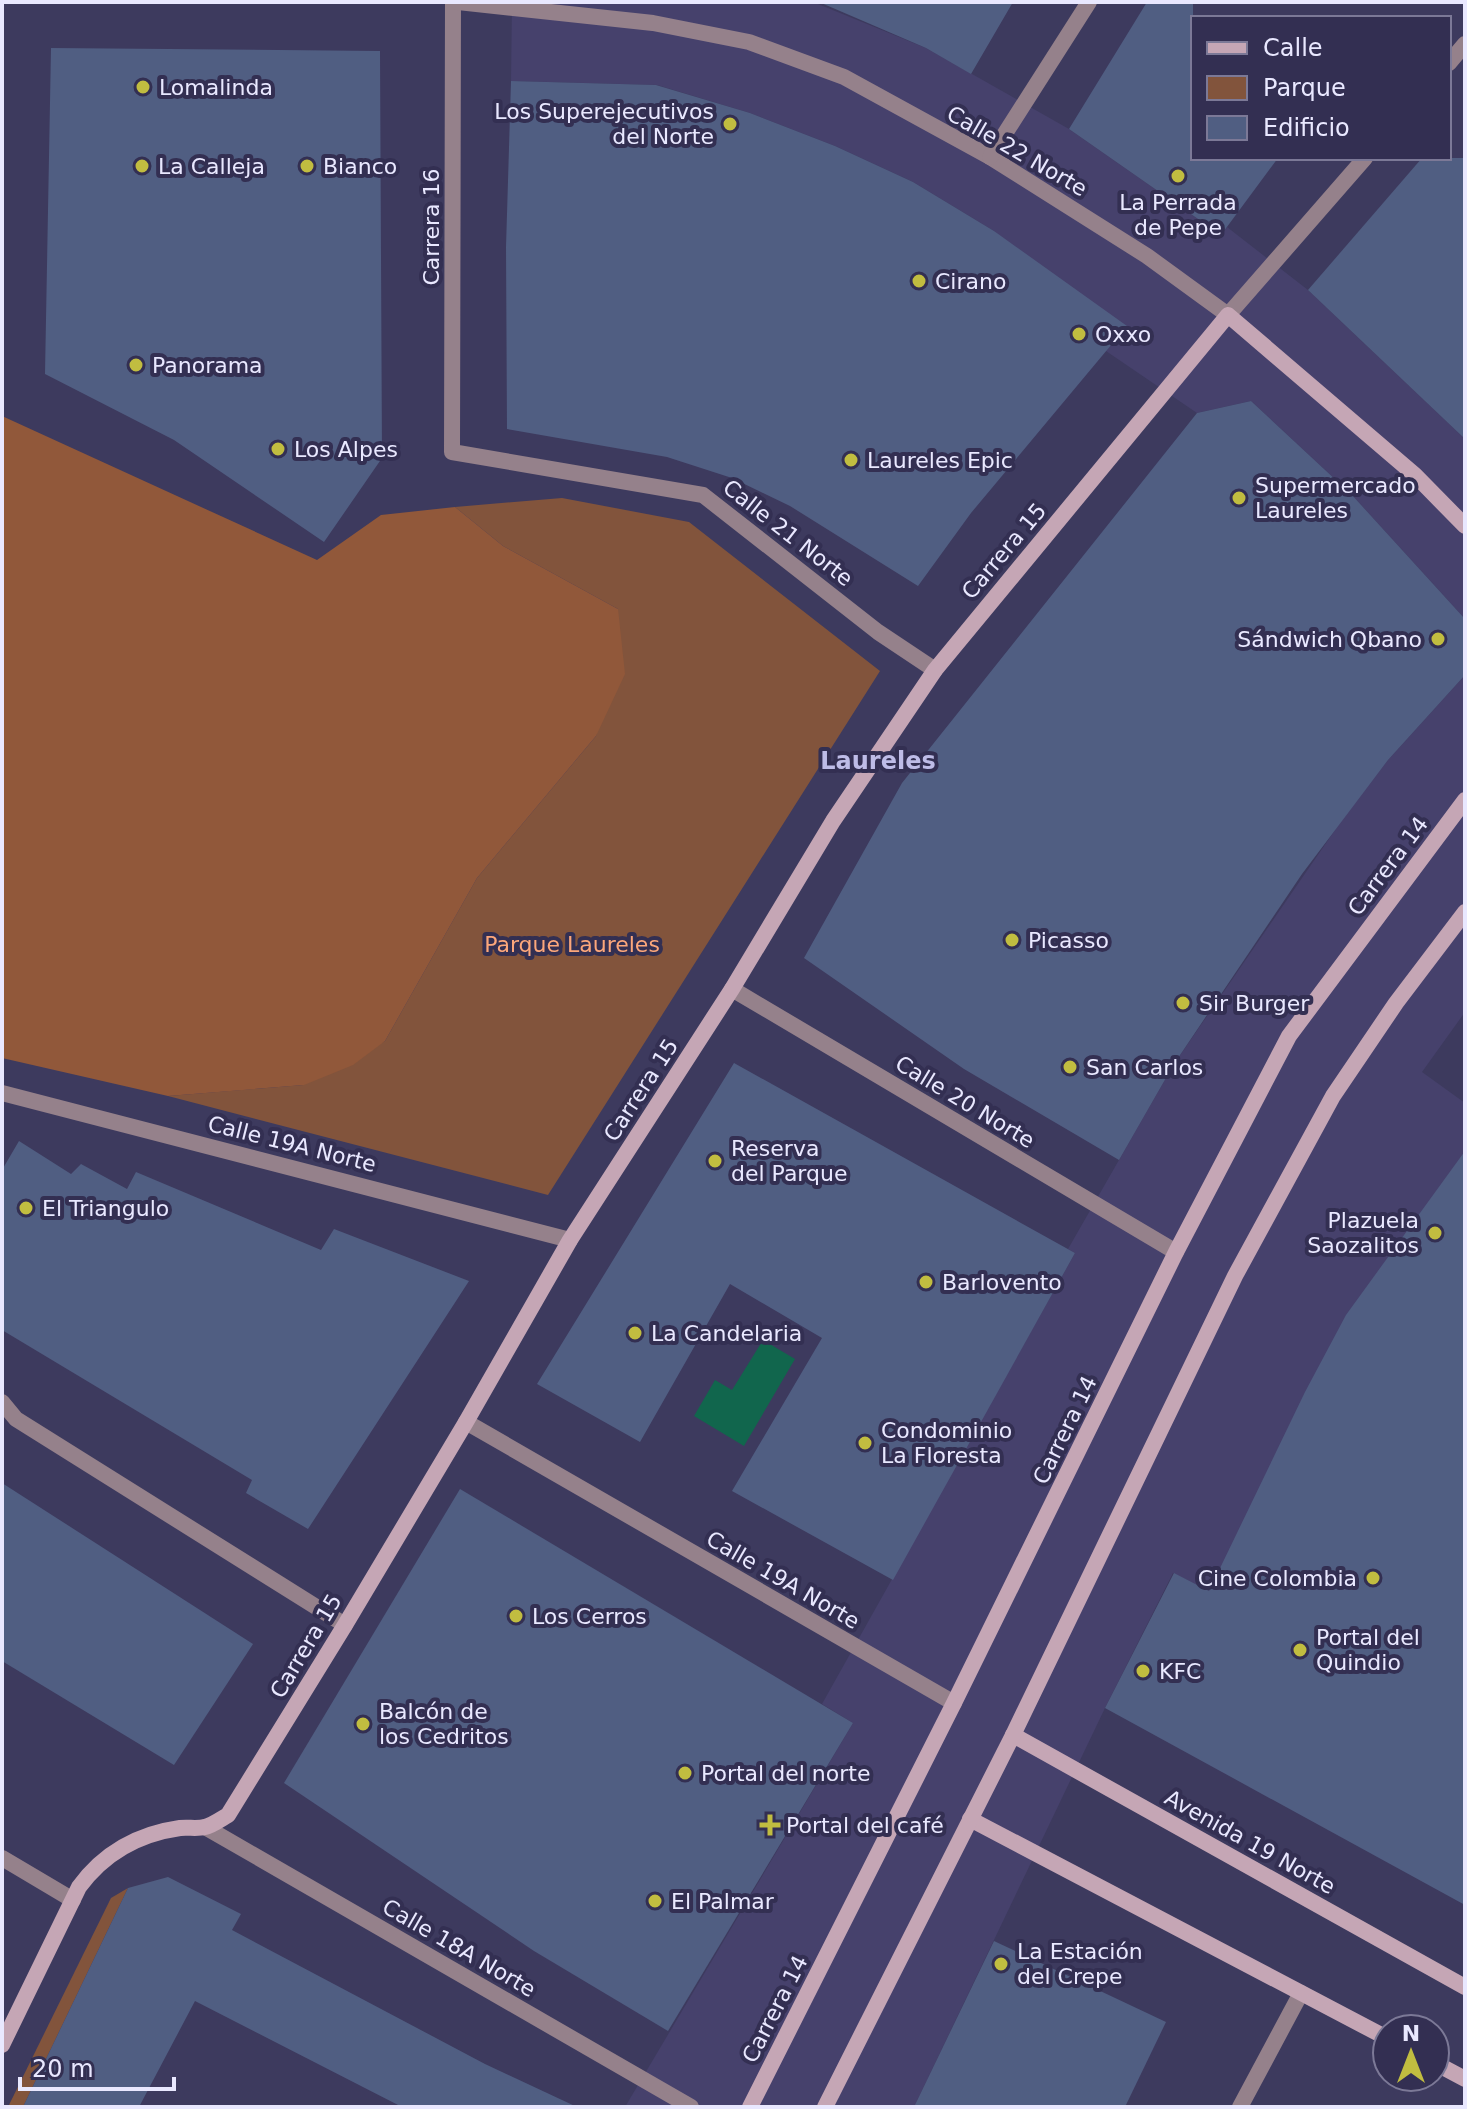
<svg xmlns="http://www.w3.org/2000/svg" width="1467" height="2109" viewBox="0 0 1467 2109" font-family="'DejaVu Sans',sans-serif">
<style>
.built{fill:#46416c}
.green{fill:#82543c}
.forest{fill:#91583a}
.water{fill:#11664d}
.building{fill:#505e82}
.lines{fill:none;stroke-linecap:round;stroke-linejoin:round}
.lane{stroke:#95818b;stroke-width:16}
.street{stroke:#95818b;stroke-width:16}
.secondary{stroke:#c5a6b5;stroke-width:16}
.poi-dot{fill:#c1bd40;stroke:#332f52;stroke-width:3}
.labels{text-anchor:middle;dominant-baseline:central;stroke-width:8;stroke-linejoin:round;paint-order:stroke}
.poi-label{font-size:22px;fill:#e9e8ff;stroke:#332f52;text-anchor:start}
.street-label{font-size:22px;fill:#e9e8ff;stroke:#332f52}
.park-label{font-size:22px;fill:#fca77b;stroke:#332f52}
.neighbourhood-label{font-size:24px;font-weight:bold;fill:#bebce7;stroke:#332f52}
</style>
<rect width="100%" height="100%" fill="#3d3a5e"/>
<g class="built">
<polygon points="512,2 813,2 926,48 1069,129 1221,235 1227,227 1308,290 1465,439 1465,619 1352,495 1251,401 1197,413 1106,351 994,231 913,182 835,146 750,113 657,85 511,81"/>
<polygon points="1465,675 1465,1012 1422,1072 1465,1103 1465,1151 1209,1591 1173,1573 1105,1708 916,2103 924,2107 625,2107 853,1723 822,1704 1075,1253 1068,1249 1174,1064 1344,817 1388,760"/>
</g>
<g class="green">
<polygon points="562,498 689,522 880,671 548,1195 168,1096 303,1085 385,1041 477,878 596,736 618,609 503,546 455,507"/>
<polygon points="128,1888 23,2107 8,2107 111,1898"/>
</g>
<polygon class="forest" points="2,416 317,560 381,515 455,507 503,546 618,609 625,674 596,736 477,878 385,1041 353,1065 304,1085 168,1096 2,1058"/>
<polygon class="water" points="763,1340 795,1359 744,1446 694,1416 715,1380 732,1390"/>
<g class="building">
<polygon points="819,2 1013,2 971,74 926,48"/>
<polygon points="1147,2 1193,2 1193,158 1278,158 1221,235 1069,129"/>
<polygon points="51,48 380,51 382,458 324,542 174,440 45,374"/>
<polygon points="511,81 656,85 750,113 835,146 913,182 994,231 1127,326 971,513 918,586 790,506 732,478 667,457 507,429 506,247"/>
<polygon points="1422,158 1465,158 1465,439 1308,290"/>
<polygon points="1251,401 1352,495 1465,619 1465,675 1388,760 1302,874 1174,1064 1119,1160 964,1069 804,958 902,783 1197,413"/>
<polygon points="734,1063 1075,1253 893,1580 732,1491 822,1338 730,1284 640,1442 537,1384"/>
<polygon points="19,1141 71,1174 81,1164 127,1189 136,1172 321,1250 334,1229 469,1281 308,1529 246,1493 252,1480 2,1330 2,1170"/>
<polygon points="1465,1151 1465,1905 1105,1708 1174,1573 1209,1591 1305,1392 1346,1315"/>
<polygon points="2,1483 253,1644 174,1765 2,1661"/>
<polygon points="460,1489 853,1723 668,2031 534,1951 284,1783"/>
<polygon points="168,1877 241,1914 232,1930 485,2064 577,2107 402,2107 195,2001 139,2107 23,2107 128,1888"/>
<polygon points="994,1941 1166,2022 1125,2107 914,2107"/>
</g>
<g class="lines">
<polyline class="lane" points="2,1858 73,1900"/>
<g class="street">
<polyline points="453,2 452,452 703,495 878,632 935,670"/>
<polyline points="458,2 653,23 749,42 844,77 990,157 1147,256 1228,315 1365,158"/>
<polyline points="1449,63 1465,44"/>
<polyline points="990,157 1089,2"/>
<polyline points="732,989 1176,1252"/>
<polyline points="2,1093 570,1240"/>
<polyline points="2,1402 16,1419 345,1625"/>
<polyline points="466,1422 954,1703"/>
<polyline points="205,1827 691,2107"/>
<polyline points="1240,2107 1301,1993"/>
</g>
<g class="secondary">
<polyline points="1013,1735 1465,1987"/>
<polyline points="970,1819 1387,2038"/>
<path d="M 2,2045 L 79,1887 C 104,1853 137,1834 180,1828 C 188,1827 197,1829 205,1827 C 213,1825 221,1819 228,1815 L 345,1625 L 466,1422 L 570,1240 L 732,989 L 833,821 L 935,670 L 1228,315 L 1415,475 L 1465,526"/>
<polyline points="1435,2063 1465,2079"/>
<polyline points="750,2107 954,1703 1176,1252 1289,1036 1465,800"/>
<polyline points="825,2107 1013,1735 1235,1276 1333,1096 1396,1003 1465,912"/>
</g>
</g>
<g class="poi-dot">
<circle cx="143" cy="87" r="8"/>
<circle cx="730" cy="124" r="8"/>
<circle cx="142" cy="166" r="8"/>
<circle cx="307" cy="166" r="8"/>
<circle cx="1178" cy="176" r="8"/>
<circle cx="919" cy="281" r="8"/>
<circle cx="1079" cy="334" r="8"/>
<circle cx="136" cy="365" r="8"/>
<circle cx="278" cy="449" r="8"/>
<circle cx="851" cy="460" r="8"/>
<circle cx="1239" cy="498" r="8"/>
<circle cx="1438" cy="639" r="8"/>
<circle cx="1012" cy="940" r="8"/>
<circle cx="1183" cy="1003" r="8"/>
<circle cx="1070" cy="1067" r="8"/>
<circle cx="715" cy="1161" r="8"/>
<circle cx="26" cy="1208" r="8"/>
<circle cx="1435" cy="1233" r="8"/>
<circle cx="926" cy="1282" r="8"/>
<circle cx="635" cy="1333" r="8"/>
<circle cx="865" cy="1443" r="8"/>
<circle cx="1373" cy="1578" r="8"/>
<circle cx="516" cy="1616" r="8"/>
<circle cx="1300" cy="1650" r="8"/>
<circle cx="1143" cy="1671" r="8"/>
<circle cx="363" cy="1724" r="8"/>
<circle cx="685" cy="1773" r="8"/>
<path d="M766 1813h8v8h8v8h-8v8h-8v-8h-8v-8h8z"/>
<circle cx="655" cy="1901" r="8"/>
<circle cx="1001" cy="1964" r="8"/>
</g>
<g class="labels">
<g class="poi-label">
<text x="159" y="87">Lomalinda</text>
<text x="714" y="111" text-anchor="end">Los Superejecutivos<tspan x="714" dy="25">del Norte</tspan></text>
<text x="158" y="166">La Calleja</text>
<text x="323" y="166">Bianco</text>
<text x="1178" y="202" text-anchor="middle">La Perrada<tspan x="1178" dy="25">de Pepe</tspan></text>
<text x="935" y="281">Cirano</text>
<text x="1095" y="334">Oxxo</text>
<text x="152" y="365">Panorama</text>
<text x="294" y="449">Los Alpes</text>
<text x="867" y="460">Laureles Epic</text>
<text x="1255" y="485">Supermercado<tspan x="1255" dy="25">Laureles</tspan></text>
<text x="1422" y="639" text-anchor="end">Sándwich Qbano</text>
<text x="1028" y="940">Picasso</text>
<text x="1199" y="1003">Sir Burger</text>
<text x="1086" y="1067">San Carlos</text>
<text x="731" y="1148">Reserva<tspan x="731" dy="25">del Parque</tspan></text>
<text x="42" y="1208">El Triangulo</text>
<text x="1419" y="1220" text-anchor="end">Plazuela<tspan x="1419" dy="25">Saozalitos</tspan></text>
<text x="942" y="1282">Barlovento</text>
<text x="651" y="1333">La Candelaria</text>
<text x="881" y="1430">Condominio<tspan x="881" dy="25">La Floresta</tspan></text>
<text x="1357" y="1578" text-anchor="end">Cine Colombia</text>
<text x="532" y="1616">Los Cerros</text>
<text x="1316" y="1637">Portal del<tspan x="1316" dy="25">Quindio</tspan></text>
<text x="1159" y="1671">KFC</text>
<text x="379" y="1711">Balcón de<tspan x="379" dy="25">los Cedritos</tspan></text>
<text x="701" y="1773">Portal del norte</text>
<text x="786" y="1825">Portal del café</text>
<text x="671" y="1901">El Palmar</text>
<text x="1017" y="1951">La Estación<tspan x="1017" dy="25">del Crepe</tspan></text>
</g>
<g class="street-label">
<text transform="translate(1017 151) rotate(30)">Calle 22 Norte</text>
<text transform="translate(431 227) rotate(-90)">Carrera 16</text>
<text transform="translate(788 533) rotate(38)">Calle 21 Norte</text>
<text transform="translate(1004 551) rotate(-50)">Carrera 15</text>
<text transform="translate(1388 866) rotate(-53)">Carrera 14</text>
<text transform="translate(641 1090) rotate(-57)">Carrera 15</text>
<text transform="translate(965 1102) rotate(31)">Calle 20 Norte</text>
<text transform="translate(292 1144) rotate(14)">Calle 19A Norte</text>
<text transform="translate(1065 1430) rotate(-64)">Carrera 14</text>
<text transform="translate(783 1580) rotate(30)">Calle 19A Norte</text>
<text transform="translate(306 1646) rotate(-59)">Carrera 15</text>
<text transform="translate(1250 1842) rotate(29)">Avenida 19 Norte</text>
<text transform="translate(459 1948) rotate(30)">Calle 18A Norte</text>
<text transform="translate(775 2009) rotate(-63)">Carrera 14</text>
</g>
<g class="park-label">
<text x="572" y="944">Parque Laureles</text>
</g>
<g class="neighbourhood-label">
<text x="878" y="761">Laureles</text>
</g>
</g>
<rect width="1467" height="2109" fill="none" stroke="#e9e8ff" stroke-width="8"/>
<rect x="1191" y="16" width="260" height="144" fill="#332f52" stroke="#7c7997" stroke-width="2"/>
<rect x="1207" y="42" width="40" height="12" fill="#c5a6b5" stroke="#7c7997" stroke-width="2"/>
<text x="1263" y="56" font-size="24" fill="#e9e8ff">Calle</text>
<rect x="1207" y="76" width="40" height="24" fill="#82543c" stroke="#7c7997" stroke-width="2"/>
<text x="1263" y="96" font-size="24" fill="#e9e8ff">Parque</text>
<rect x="1207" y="116" width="40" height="24" fill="#505e82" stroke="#7c7997" stroke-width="2"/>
<text x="1263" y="136" font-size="24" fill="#e9e8ff">Edificio</text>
<g transform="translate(1411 2053)"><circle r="38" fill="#332f52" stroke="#7c7997" stroke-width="2"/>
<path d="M0-6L14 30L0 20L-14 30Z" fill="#c1bd40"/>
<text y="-12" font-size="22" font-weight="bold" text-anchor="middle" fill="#e9e8ff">N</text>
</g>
<path d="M20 2077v12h154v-12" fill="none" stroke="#e9e8ff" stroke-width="4"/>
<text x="32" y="2077" font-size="24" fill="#e9e8ff" stroke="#332f52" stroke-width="6" paint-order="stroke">20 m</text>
</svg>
